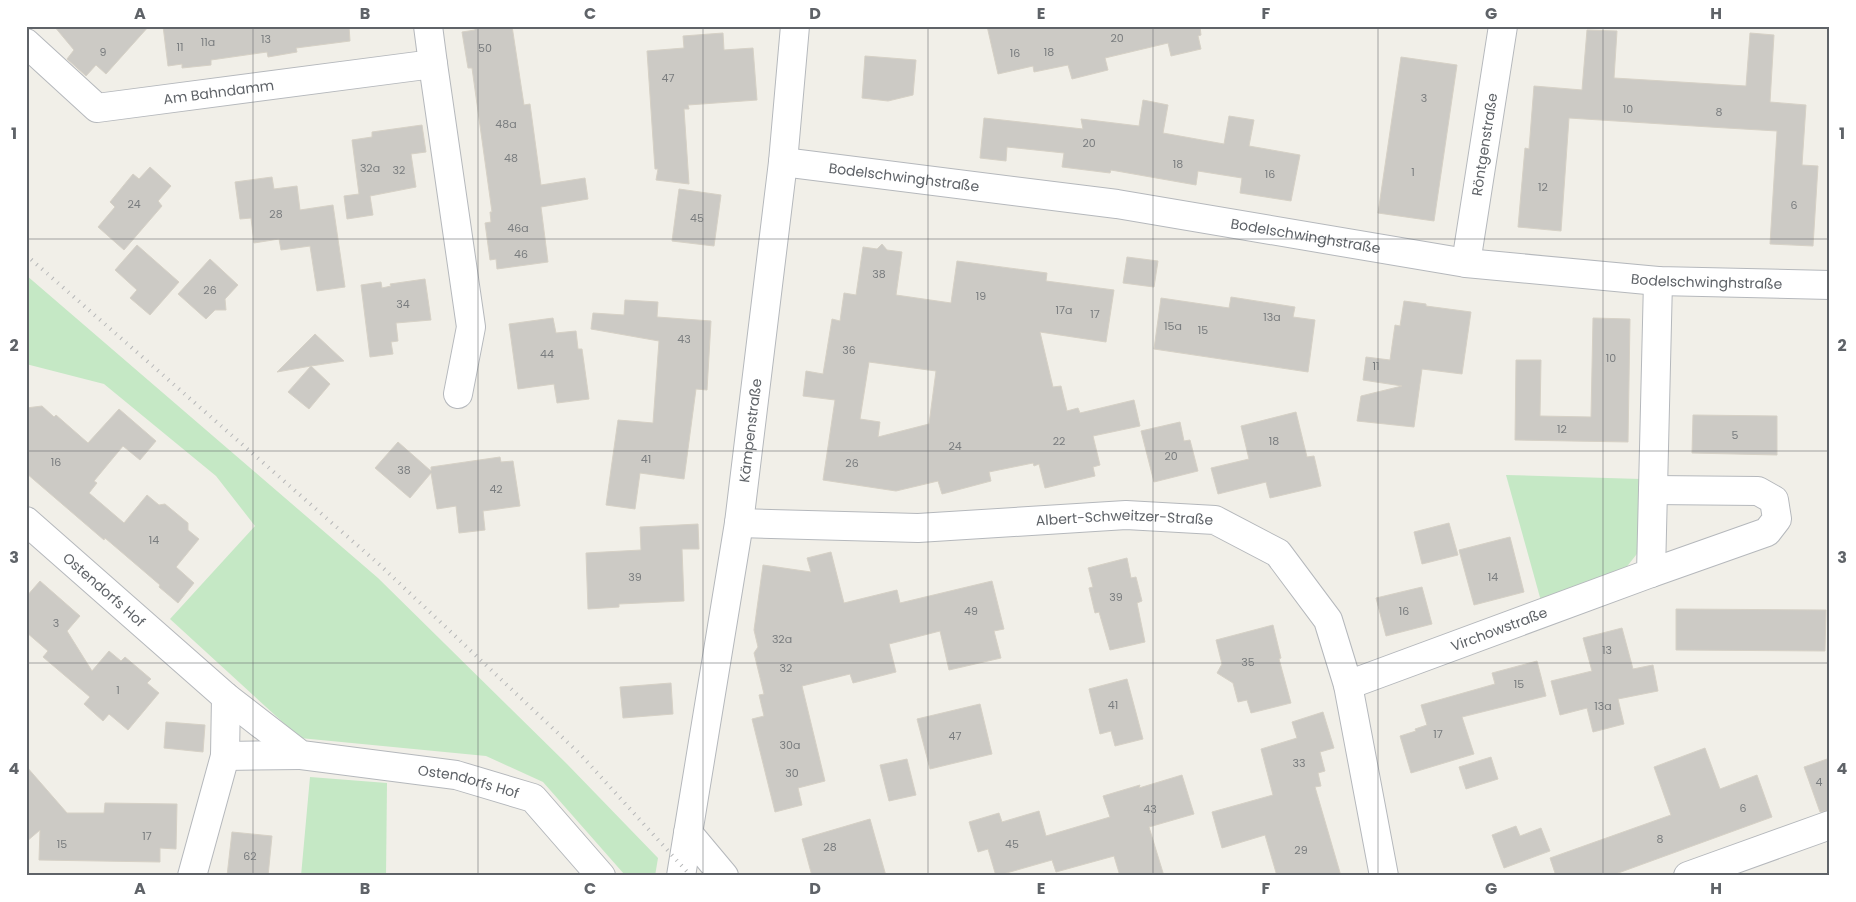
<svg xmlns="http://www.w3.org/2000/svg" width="1856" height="902" viewBox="0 0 1856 902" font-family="Poppins,sans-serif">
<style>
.green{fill:#c5e8c5}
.building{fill:#cccac5;stroke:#d6d1c6;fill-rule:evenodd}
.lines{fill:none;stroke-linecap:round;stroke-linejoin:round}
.minor-casing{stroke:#b5b8bc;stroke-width:30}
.minor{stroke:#fff;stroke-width:28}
.rail{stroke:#b6b7b8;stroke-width:4;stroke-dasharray:1 6;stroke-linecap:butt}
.grid{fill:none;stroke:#5f6368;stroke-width:1;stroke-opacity:0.55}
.labels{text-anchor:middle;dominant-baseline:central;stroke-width:5;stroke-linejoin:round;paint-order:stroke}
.number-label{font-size:11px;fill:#7a7d7f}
.street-label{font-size:14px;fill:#5f6368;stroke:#fff}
.neatline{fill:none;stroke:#5f6368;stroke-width:2}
.grid-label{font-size:16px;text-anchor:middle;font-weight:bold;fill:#5f6368}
</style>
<rect width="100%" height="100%" fill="#f1efe8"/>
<g class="green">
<polygon points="26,275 378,578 567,764 658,858 655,876 627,876 624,874 543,782 486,756 300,738 170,619 255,526 216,476 104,384 26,364"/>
<polygon points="1506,475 1641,479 1640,550 1625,569 1541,601"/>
<polygon points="310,777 387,783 386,876 301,876"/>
</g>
<g class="building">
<polygon points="54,26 149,26 106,74 96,65 86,76 67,59 74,50"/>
<polygon points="163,26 349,26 350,41 296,48 297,52 268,57 267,52 211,60 211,65 182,68 182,64 168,66"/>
<polygon points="475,26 512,26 524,105 530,104 541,185 585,178 588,199 541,207 548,262 497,269 496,259 490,260 485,223 491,222 490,212 492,212 472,68 468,68 462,32 475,30"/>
<polygon points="987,26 1200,26 1201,35 1198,36 1201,49 1171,56 1168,43 1105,58 1108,70 1072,79 1068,65 1034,72 1033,66 998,74"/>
<polygon points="1587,30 1617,31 1614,78 1746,86 1750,33 1774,35 1770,102 1806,105 1802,165 1818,166 1813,246 1770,244 1777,131 1710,127 1569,118 1561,231 1518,227 1525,148 1529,149 1534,86 1582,90"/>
<polygon points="723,33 724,50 753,48 757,100 688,105 689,109 684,109 689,184 656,180 658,169 655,169 647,51 684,48 683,36"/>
<polygon points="865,56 916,60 913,95 888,101 862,98"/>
<polygon points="1401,57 1457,65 1434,221 1378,213"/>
<polygon points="1143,100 1168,105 1163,133 1224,144 1229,116 1254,120 1249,146 1300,155 1291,201 1240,193 1242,178 1198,171 1196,185 1111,170 1110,173 1062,167 1064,153 1007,147 1006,161 980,158 984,118 1083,129 1081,119 1139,126"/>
<polygon points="422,125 426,152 411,154 416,187 370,196 373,215 347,219 344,196 359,194 352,140 372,137 372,132"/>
<polygon points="150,167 171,186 158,201 162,206 124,250 98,227 115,207 110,202 133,174 139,179"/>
<polygon points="272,177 274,189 297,186 300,210 333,205 345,287 317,291 310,246 281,250 279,239 254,243 251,218 240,219 235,182"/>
<polygon points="679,189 721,195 714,246 672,241"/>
<path d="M 882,244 L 887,250 L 902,252 L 896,295 L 951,303 L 957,261 L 1047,273 L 1046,281 L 1114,290 L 1106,342 L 1040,332 L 1053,387 L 1061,386 L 1067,411 L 1078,408 L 1080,413 L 1134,400 L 1140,426 L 1093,436 L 1100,465 L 1093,467 L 1095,476 L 1045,488 L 1039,464 L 1034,466 L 1033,463 L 989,472 L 991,481 L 942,494 L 938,481 L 896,491 L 823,480 L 835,400 L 803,396 L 806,371 L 823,374 L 832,319 L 840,321 L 844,293 L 856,295 L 863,247 L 877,249 ZM 869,362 L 936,371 L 929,424 L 878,437 L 880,422 L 860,419 Z"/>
<polygon points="137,245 179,282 150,315 130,298 137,290 115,270"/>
<polygon points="1127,257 1158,261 1154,287 1123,283"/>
<polygon points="210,259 238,285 225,299 226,310 215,310 206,319 178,294"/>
<polygon points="425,279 431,320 396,323 398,341 391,342 393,354 370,357 361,285 381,282 382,288 391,286 390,284"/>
<polygon points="1231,297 1295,307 1293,317 1315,320 1308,372 1154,349 1161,298 1229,308"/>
<polygon points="625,300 658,302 657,317 711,321 707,390 696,389 684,479 640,473 635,509 606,505 618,420 653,423 659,341 591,329 593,313 624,315"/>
<polygon points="1404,301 1426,304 1426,306 1471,312 1462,374 1422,369 1414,427 1357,421 1361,396 1402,386 1363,380 1366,357 1390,360 1395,325 1400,326"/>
<polygon points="553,318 556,333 576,331 578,349 582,349 589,399 557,403 554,384 518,389 509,324"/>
<polygon points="1593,318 1630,319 1628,442 1515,440 1516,360 1541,360 1540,416 1591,417"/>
<polygon points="315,334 344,361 311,366 330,384 309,409 288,392 311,366 277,372"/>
<polygon points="42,406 54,417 56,415 88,443 119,409 156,441 140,460 123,446 94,481 97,483 89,493 124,523 147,495 159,505 165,504 188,523 188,530 199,539 176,567 194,583 178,603 159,587 160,585 105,538 104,540 26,473 26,408"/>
<polygon points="1296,412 1307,457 1314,456 1321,486 1270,498 1266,482 1218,494 1211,468 1249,459 1241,426"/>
<polygon points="1693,415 1777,416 1777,455 1692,453"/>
<polygon points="1180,422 1184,441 1190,440 1198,471 1154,482 1141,431"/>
<polygon points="398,442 431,471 431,467 500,457 501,462 513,461 520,506 483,511 485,530 459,533 456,506 437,509 431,473 410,498 375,468"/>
<polygon points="1449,523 1458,555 1422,564 1414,532"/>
<polygon points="698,524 699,549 682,549 684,601 619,604 619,607 588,609 586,553 641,550 640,527"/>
<polygon points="1510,537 1524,592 1474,605 1459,550"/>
<polygon points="831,552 844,603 897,590 900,603 992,581 1004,629 994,631 1001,658 949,670 940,631 889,644 896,672 853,683 850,674 802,686 825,781 798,788 802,805 775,812 752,719 764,716 759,695 764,694 754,653 758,647 754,630 763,565 811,572 807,558"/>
<polygon points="1127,558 1131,578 1136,577 1142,601 1137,603 1145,642 1110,650 1099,612 1095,613 1089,588 1093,587 1088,568"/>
<polygon points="40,581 80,616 67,631 92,671 109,651 121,661 125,657 151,679 147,683 159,693 128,730 109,714 103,721 84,704 90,697 43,657 48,651 26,632 26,597"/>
<polygon points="1422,587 1432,624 1386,636 1376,598"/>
<polygon points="1676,609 1826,610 1825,651 1676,650"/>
<polygon points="1273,625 1281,658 1279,659 1291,703 1251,713 1247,700 1238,702 1233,683 1217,673 1222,664 1216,640"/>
<polygon points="1622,628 1633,669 1653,665 1658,691 1618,699 1624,724 1593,732 1587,708 1560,715 1551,681 1592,671 1583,638"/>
<polygon points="1537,661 1546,696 1462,717 1474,754 1411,773 1400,736 1416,731 1415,729 1427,725 1421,705 1495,684 1492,673"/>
<polygon points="1127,679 1143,739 1115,746 1111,731 1100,734 1089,689"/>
<polygon points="671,683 673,714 623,718 620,687"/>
<polygon points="980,704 992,754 930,769 917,719"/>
<polygon points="1323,712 1334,748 1320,752 1325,771 1318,773 1321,786 1315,787 1341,876 1277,876 1265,835 1222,848 1212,812 1273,795 1261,749 1297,738 1292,722"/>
<polygon points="166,722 205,725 203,752 164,748"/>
<polygon points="1705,748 1720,789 1757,775 1772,817 1610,876 1556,876 1550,858 1671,815 1654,767"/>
<polygon points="1491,757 1498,779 1466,789 1459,767"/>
<polygon points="1830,758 1830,810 1820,812 1804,767"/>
<polygon points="907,759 916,795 889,801 880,765"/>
<polygon points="26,766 67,813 104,813 105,803 177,804 176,849 160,848 160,862 39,860 40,830 26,842"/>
<polygon points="1182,775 1194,814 1149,827 1164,876 1120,876 1114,856 1056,872 1052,860 996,876 988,849 978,852 969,822 999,813 1002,822 1039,811 1046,836 1110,817 1103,796 1140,785 1139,788"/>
<polygon points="870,819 886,876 812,876 802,839"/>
<polygon points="1516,826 1520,836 1541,828 1550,851 1504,868 1492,835"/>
<polygon points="232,832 272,836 268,876 227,876"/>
</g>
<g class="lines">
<g class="minor-casing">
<g id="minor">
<path id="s1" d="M 26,43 L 97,108 L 433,64 L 428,26"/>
<polyline points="433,64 471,327 458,394"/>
<path id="s2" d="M 783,162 L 1117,204 L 1466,263 L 1658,281 L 1830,285"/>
<path id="s3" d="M 1466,263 L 1503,26"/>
<path id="s4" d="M 26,521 L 226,697 L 301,755 L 456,775 L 533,798 L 601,876"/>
<path id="s5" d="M 739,523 L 918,528 L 1126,515 L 1215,520 L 1278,553 L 1328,620 L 1348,685 L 1384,876"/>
<polyline points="1651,573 1767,532 1777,519 1774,500 1758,491 1653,490"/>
<path id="s6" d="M 1348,685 L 1651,573 L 1658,281"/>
<polyline points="225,756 301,755"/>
<polyline points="688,833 724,876"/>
<polyline points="192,876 225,756 226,697"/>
<path id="s7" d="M 681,876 L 739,523 L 783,162 L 795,26"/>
<polyline points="1688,876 1830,825"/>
</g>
</g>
<use href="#minor" class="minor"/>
<polyline class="rail" points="26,255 381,566 580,754 691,876"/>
</g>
<path class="grid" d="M 253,26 L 253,876M 478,26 L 478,876M 703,26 L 703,876M 928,26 L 928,876M 1153,26 L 1153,876M 1378,26 L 1378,876M 1603,26 L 1603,876M 26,239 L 1830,239M 26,451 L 1830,451M 26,663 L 1830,663"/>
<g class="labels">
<g class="number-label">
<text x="1117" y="38">20</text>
<text x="266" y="39">13</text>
<text x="208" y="42">11a</text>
<text x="180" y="47">11</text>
<text x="485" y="48">50</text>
<text x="103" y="52">9</text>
<text x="1049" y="52">18</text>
<text x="1015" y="53">16</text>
<text x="668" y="78">47</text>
<text x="1424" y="98">3</text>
<text x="1628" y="109">10</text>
<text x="1719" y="112">8</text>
<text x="506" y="124">48a</text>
<text x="1089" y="143">20</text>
<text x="511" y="158">48</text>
<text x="1178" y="164">18</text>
<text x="370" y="168">32a</text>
<text x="399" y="170">32</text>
<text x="1413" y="172">1</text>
<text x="1270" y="174">16</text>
<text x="1543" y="187">12</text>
<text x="134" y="204">24</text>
<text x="1794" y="205">6</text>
<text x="276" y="214">28</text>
<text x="697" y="218">45</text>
<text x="518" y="228">46a</text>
<text x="521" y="254">46</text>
<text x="879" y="274">38</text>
<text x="210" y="290">26</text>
<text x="981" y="296">19</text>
<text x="403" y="304">34</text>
<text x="1064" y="310">17a</text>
<text x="1095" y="314">17</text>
<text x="1272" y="317">13a</text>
<text x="1173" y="326">15a</text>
<text x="1203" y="330">15</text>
<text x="684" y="339">43</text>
<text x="849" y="350">36</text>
<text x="547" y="354">44</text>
<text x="1611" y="358">10</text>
<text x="1376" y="366">11</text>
<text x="1562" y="429">12</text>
<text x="1735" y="435">5</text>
<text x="1059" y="441">22</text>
<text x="1274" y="441">18</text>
<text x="955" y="446">24</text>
<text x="1171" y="456">20</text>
<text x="646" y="459">41</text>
<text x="56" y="462">16</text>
<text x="852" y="463">26</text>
<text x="404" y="470">38</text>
<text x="496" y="489">42</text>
<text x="154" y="540">14</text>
<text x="635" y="577">39</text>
<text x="1493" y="577">14</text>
<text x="1116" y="597">39</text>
<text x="971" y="611">49</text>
<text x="1404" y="611">16</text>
<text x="56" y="623">3</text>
<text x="782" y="639">32a</text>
<text x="1607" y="650">13</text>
<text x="1248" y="662">35</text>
<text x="786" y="668">32</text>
<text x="1519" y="684">15</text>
<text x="118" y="690">1</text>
<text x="1113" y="705">41</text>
<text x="1603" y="706">13a</text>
<text x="1438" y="734">17</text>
<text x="955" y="736">47</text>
<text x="790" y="745">30a</text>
<text x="1299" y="763">33</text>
<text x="792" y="773">30</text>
<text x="1819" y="782">4</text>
<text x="1743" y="808">6</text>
<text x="1150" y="809">43</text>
<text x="147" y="836">17</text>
<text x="1660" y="839">8</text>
<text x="62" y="844">15</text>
<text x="1012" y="844">45</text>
<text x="830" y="847">28</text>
<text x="1301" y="850">29</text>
<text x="250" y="856">62</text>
</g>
<g class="street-label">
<text stroke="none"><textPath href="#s1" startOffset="219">Am Bahndamm</textPath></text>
<text stroke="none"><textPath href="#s3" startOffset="120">Röntgenstraße</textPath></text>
<text stroke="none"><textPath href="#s2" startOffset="122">Bodelschwinghstraße</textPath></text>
<text stroke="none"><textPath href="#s2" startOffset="528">Bodelschwinghstraße</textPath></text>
<text stroke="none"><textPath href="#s2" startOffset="932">Bodelschwinghstraße</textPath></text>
<text stroke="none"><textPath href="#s7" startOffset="451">Kämpenstraße</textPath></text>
<text stroke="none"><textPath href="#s5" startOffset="386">Albert-Schweitzer-Straße</textPath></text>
<text stroke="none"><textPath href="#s4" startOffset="104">Ostendorfs Hof</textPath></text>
<text stroke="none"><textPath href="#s6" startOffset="161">Virchowstraße</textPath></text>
<text stroke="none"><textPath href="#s4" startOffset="531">Ostendorfs Hof</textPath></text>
</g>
</g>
<rect width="1856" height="902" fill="none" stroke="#ffffff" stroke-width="55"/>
<rect x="28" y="28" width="1800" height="846" class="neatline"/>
<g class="grid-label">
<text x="140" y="19">A</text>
<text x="365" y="19">B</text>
<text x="590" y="19">C</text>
<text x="815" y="19">D</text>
<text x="1041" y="19">E</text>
<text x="1266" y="19">F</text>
<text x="1491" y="19">G</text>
<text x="1716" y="19">H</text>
<text x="14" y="139">1</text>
<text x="1842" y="139">1</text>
<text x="14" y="351">2</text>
<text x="1842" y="351">2</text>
<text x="14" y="563">3</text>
<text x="1842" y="563">3</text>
<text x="14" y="774">4</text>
<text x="1842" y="774">4</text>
<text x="140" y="894">A</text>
<text x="365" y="894">B</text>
<text x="590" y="894">C</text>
<text x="815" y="894">D</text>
<text x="1041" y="894">E</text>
<text x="1266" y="894">F</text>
<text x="1491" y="894">G</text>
<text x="1716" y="894">H</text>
</g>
</svg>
